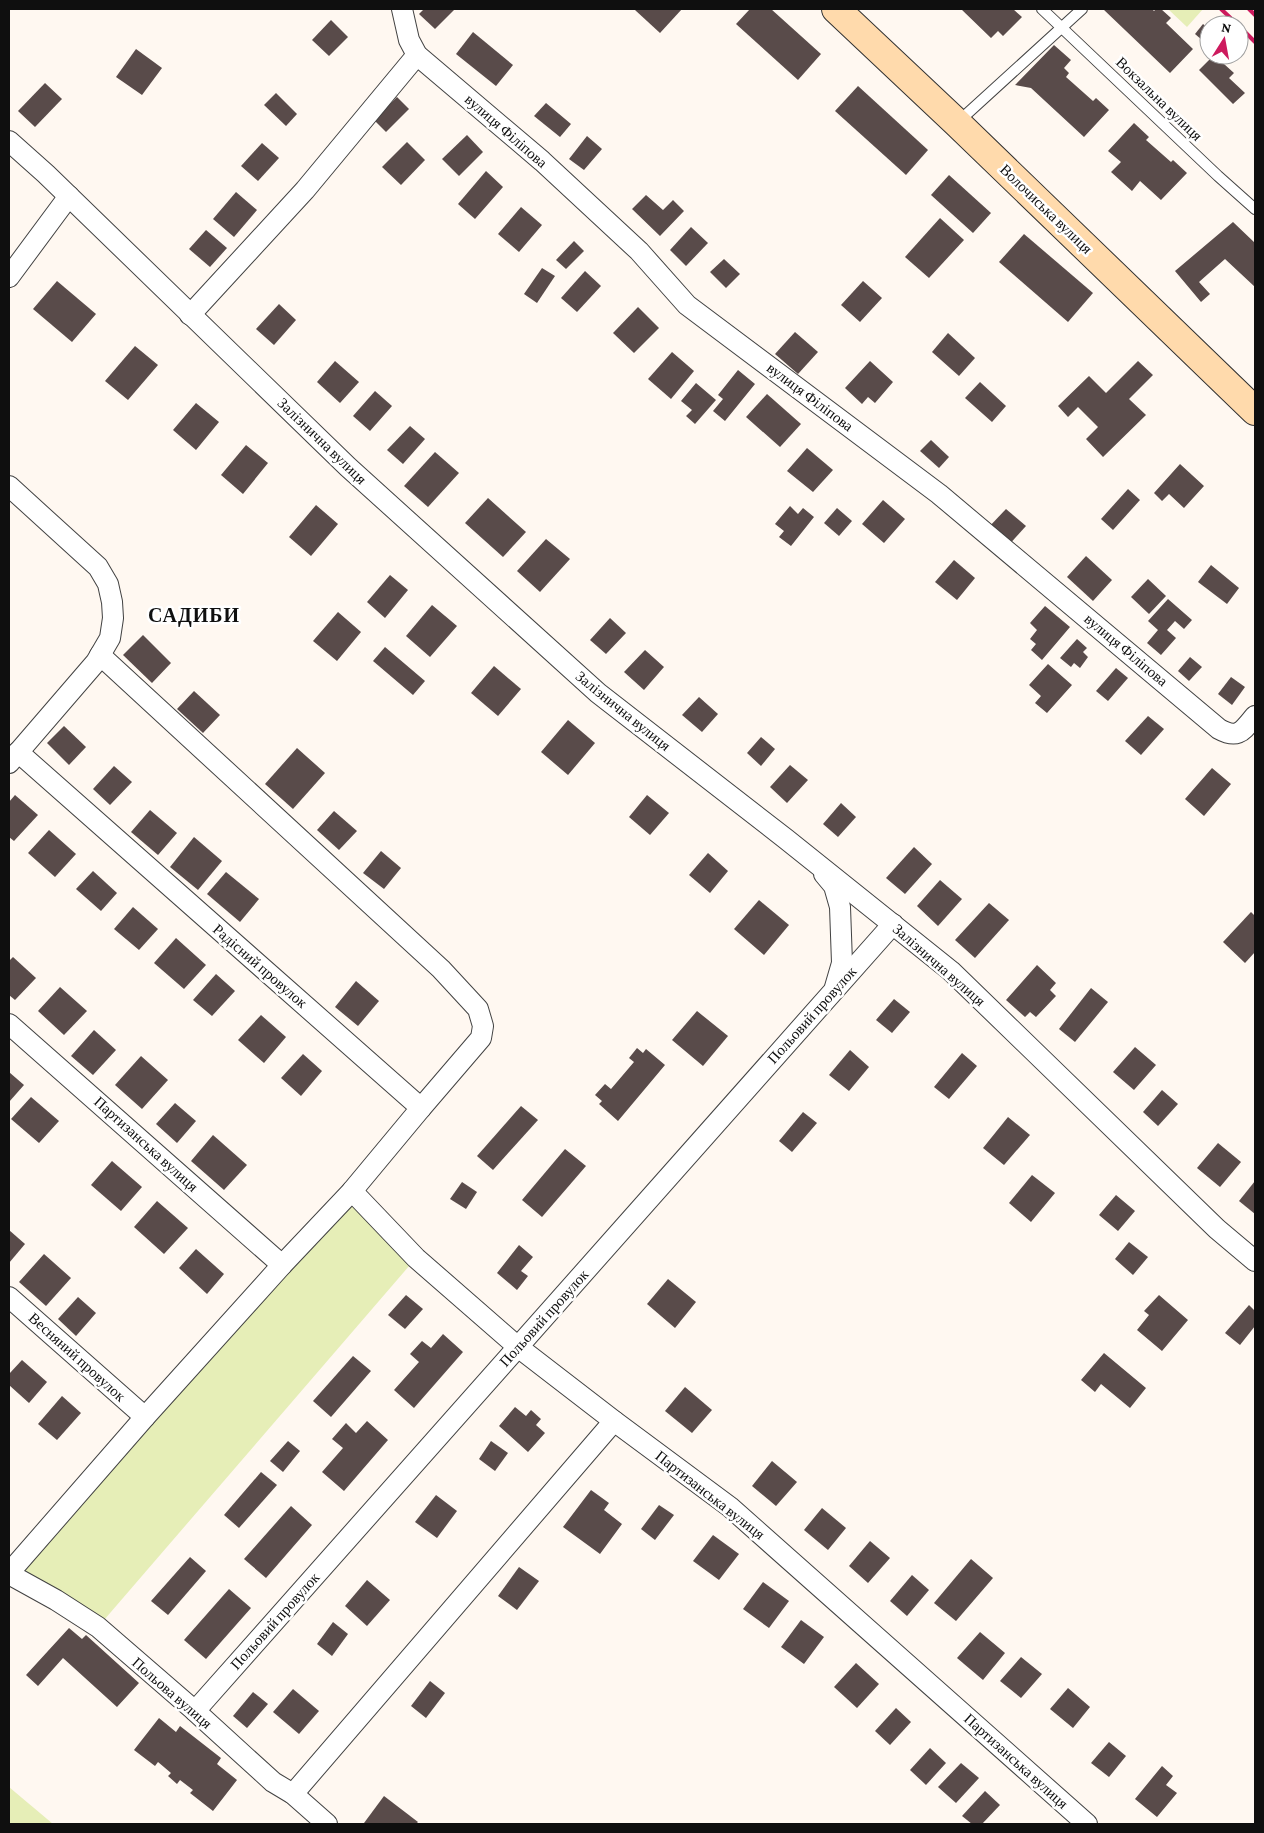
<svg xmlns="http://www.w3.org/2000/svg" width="1264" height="1833" viewBox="0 0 1264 1833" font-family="'Crimson Pro',serif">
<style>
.green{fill:#e6eeb7}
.building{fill:#594b4a}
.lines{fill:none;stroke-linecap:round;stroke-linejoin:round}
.lane-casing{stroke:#424242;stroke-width:12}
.street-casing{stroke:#424242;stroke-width:22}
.secondary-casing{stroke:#313131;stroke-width:30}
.lane{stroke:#fff;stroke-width:10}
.street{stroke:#fff;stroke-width:20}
.secondary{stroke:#ffdaac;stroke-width:28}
.rail{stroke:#cd1a5e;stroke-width:4}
.labels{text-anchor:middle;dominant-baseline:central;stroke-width:5;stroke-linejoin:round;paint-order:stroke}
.street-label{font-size:15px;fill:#0f0f0f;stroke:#fff}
.district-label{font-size:20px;font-weight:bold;letter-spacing:1px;fill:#0f0f0f;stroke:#fff}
</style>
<rect width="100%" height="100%" fill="#fff8f1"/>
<g class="green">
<polygon points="1168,9 1203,9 1187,27"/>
<polygon points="352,1191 416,1258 98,1627 9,1572"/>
<polygon points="9,1787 53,1824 9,1824"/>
</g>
<g class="building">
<polygon points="424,9 455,9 435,29 419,14"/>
<polygon points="636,9 682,9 660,33 635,10"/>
<polygon points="750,9 771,9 821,54 798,80 736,24"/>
<polygon points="961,9 1013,9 1022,17 1003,36 998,31 991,38"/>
<polygon points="1103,9 1152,9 1154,11 1156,9 1161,9 1171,18 1166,23 1193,49 1170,73"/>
<polygon points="331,20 348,37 329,56 312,40"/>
<polygon points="1203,24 1209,29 1209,46 1195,34"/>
<polygon points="473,32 513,65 496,86 456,54"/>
<polygon points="1054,45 1071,60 1064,68 1069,73 1066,77 1093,101 1096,98 1109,110 1084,137 1031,88 1015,85"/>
<polygon points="136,49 162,68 142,95 116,77"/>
<polygon points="1214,55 1234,73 1229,78 1245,93 1233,104 1199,70"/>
<polygon points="45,83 62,99 35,127 18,111"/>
<polygon points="858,86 928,150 906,175 835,111"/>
<polygon points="276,93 297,114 286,126 264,105"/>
<polygon points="397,97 409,109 386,132 374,120"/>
<polygon points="546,103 571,124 560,137 534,116"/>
<polygon points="1134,123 1149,137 1146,140 1171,162 1173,160 1187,173 1161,200 1140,181 1132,191 1111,172 1121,162 1108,151"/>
<polygon points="467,135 483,152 459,176 442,159"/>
<polygon points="587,136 602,149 584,170 569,159"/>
<polygon points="407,142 425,160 401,185 382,167"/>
<polygon points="262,143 279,158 258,181 241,166"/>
<polygon points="486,171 503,187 475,219 458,204"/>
<polygon points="949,175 991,213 973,233 931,195"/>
<polygon points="236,192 257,210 234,237 213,219"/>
<polygon points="646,195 663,210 673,200 684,211 660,236 632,209"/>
<polygon points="521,207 542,225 519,252 498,234"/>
<polygon points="940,218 964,240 929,278 905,257"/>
<polygon points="1233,222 1255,243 1255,287 1225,259 1199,282 1210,294 1201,302 1175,271"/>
<polygon points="691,227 708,243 686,266 670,250"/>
<polygon points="206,230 227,248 210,267 189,249"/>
<polygon points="1024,234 1093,293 1068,322 999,262"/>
<polygon points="574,241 584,251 566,269 556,260"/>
<polygon points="724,259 740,274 726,288 710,272"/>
<polygon points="542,268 555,276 537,303 524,294"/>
<polygon points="585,271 601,286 577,312 561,298"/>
<polygon points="57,281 96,314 72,342 33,309"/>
<polygon points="863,281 882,298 860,322 841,305"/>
<polygon points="279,304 296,320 274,345 256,329"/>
<polygon points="638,307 659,328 634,353 613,333"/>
<polygon points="795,332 818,352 798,374 775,354"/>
<polygon points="948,333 975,358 959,376 932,352"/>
<polygon points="135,346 158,365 128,400 105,381"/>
<polygon points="672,352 694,371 671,399 648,379"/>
<polygon points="335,361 359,382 340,403 317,382"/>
<polygon points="870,361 893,382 875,403 868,397 862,404 845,388"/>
<polygon points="1138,361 1153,375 1129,399 1146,415 1103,457 1086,439 1098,427 1078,407 1068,417 1058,406 1089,376 1106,393"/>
<polygon points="738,370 755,384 725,421 713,411 723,399 718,395"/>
<polygon points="980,382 1006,406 992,422 965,398"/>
<polygon points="696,383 716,400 695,424 686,416 692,410 681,401"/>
<polygon points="375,391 392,406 370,431 353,416"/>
<polygon points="767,394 801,424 780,447 746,417"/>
<polygon points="196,403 219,422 196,450 173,430"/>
<polygon points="410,426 425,439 403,464 387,450"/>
<polygon points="931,440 949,457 939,468 920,451"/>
<polygon points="246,445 268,463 243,494 221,475"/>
<polygon points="807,448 833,470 813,492 787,471"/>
<polygon points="435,452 459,473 428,507 404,486"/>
<polygon points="1180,464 1204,486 1184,508 1169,494 1162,501 1154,493"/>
<polygon points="1128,489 1140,500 1113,530 1101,519"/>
<polygon points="488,498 526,532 503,557 465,523"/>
<polygon points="883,500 905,519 884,543 862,524"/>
<polygon points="316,505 338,524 311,556 289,537"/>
<polygon points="790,506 798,514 803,508 814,517 791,546 779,537 784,531 775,524"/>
<polygon points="837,508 852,521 839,536 824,523"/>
<polygon points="1006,509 1026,526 1007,547 987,529"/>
<polygon points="546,539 570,559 540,592 517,571"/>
<polygon points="1086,556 1112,580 1093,601 1067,577"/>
<polygon points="954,560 975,578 957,600 935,582"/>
<polygon points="1211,565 1239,588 1227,604 1198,582"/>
<polygon points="390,575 408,590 385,618 367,602"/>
<polygon points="1148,579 1166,596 1149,614 1131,597"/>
<polygon points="1168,599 1192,620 1184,629 1175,621 1167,630 1176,638 1161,655 1147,643 1158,630 1148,621"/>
<polygon points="432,605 457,626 430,657 406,636"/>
<polygon points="1045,606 1070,627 1042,660 1031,650 1036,644 1030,639 1037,630 1030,623"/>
<polygon points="338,612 361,632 337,661 313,641"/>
<polygon points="610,618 626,633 606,654 590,640"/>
<polygon points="143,635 171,663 152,683 123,655"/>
<polygon points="1077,639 1087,648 1083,652 1088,657 1080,668 1074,663 1071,667 1060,658"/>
<polygon points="385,647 425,681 413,695 373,661"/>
<polygon points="645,650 664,667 644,690 624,672"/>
<polygon points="1190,657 1202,667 1189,681 1178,671"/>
<polygon points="1048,664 1072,685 1047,713 1035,703 1041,696 1029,685"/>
<polygon points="494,666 521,689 498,716 471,693"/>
<polygon points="1116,668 1128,678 1108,701 1096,691"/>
<polygon points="1231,677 1245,687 1232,705 1218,694"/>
<polygon points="194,691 220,715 203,733 177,709"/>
<polygon points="699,697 718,714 702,732 682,715"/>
<polygon points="1148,716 1164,729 1141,755 1125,741"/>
<polygon points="568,720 595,743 568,775 541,752"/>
<polygon points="64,726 86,747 69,765 47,743"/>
<polygon points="761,737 775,749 761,766 747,753"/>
<polygon points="297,748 325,773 293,809 265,784"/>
<polygon points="790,765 808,780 787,803 770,787"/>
<polygon points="114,766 132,782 110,805 93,789"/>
<polygon points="1212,768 1231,784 1204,816 1185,799"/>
<polygon points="15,795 38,815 14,841 9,837 9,802"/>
<polygon points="647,795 669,813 650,835 629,817"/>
<polygon points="841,803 856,817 838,837 823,824"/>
<polygon points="150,810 177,833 158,855 131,832"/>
<polygon points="334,811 357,831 339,850 317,830"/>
<polygon points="49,830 76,854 55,877 28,853"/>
<polygon points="194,837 222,861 198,890 170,867"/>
<polygon points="914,847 932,864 905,894 886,878"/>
<polygon points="381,851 401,868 384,889 363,873"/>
<polygon points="708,853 728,871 710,893 689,875"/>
<polygon points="93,871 117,893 101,911 76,889"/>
<polygon points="226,872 259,899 240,922 207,894"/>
<polygon points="940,880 962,899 938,926 917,906"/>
<polygon points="759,900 789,925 764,955 734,929"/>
<polygon points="989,903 1009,920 975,958 955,940"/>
<polygon points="133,907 158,929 139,950 114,929"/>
<polygon points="1251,912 1255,916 1255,952 1245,963 1223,942"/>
<polygon points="176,938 206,965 184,989 154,963"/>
<polygon points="13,957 36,978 15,1000 9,995 9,961"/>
<polygon points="1037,965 1056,983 1050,990 1056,996 1036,1017 1030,1012 1025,1017 1006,1000"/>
<polygon points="216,974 235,991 212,1016 193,1000"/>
<polygon points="356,981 379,1001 358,1026 335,1007"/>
<polygon points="60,987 87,1011 64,1035 38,1011"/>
<polygon points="1091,988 1108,1002 1075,1042 1059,1029"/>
<polygon points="894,999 910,1012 892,1033 876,1020"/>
<polygon points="697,1011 728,1036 703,1066 672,1040"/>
<polygon points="261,1015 286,1037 264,1063 238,1040"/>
<polygon points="94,1030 116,1050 93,1075 71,1056"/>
<polygon points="1135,1047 1156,1065 1134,1090 1113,1072"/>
<polygon points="637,1048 643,1053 646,1049 665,1065 618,1121 599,1104 602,1101 595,1095 605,1084 611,1089 634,1062 629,1058"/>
<polygon points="850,1050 869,1067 849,1091 829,1075"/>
<polygon points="962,1053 977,1066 949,1099 934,1087"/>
<polygon points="303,1054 322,1071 301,1096 281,1078"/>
<polygon points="141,1056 168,1080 142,1109 115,1085"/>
<polygon points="9,1072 24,1085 9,1102"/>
<polygon points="1162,1090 1178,1104 1158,1126 1143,1112"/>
<polygon points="31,1097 59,1121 39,1143 11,1119"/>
<polygon points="175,1103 196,1121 177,1143 156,1124"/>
<polygon points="521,1106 538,1120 493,1170 477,1156"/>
<polygon points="803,1112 817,1123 792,1152 779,1141"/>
<polygon points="1008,1117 1030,1135 1004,1165 983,1148"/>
<polygon points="213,1135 247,1165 224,1190 191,1161"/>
<polygon points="1218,1143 1241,1162 1220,1187 1197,1168"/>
<polygon points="565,1149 586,1166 542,1217 522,1200"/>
<polygon points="112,1161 142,1187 121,1211 91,1185"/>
<polygon points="1032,1175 1055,1193 1031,1222 1009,1203"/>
<polygon points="1255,1181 1255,1214 1239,1201"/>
<polygon points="462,1182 477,1192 466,1209 450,1199"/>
<polygon points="1116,1195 1135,1211 1118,1231 1099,1215"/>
<polygon points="157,1201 188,1228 164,1254 134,1227"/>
<polygon points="9,1230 25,1244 9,1263"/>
<polygon points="1129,1242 1148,1257 1133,1275 1115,1259"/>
<polygon points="519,1245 533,1257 521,1271 528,1276 517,1290 497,1273"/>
<polygon points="196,1249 224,1274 207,1294 179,1268"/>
<polygon points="44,1254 71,1278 46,1306 19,1282"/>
<polygon points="668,1279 696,1302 675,1328 647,1304"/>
<polygon points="406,1295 423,1309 405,1329 388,1315"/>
<polygon points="1159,1295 1188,1320 1162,1351 1137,1330 1149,1315 1144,1311"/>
<polygon points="78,1297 96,1313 76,1336 58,1319"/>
<polygon points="1249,1305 1255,1311 1255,1326 1240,1345 1225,1333"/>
<polygon points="443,1334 463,1352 414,1408 394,1390 419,1362 410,1354 422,1341 431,1348"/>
<polygon points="1104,1353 1146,1388 1130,1408 1101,1384 1095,1392 1081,1380"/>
<polygon points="353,1356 371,1371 331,1417 313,1401"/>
<polygon points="22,1360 47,1382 29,1403 9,1385 9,1374"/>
<polygon points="685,1387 712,1410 692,1433 665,1411"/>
<polygon points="62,1396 81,1413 57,1440 38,1424"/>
<polygon points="515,1407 526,1416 531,1410 541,1419 536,1425 545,1433 528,1452 499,1426"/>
<polygon points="367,1421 388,1440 344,1491 322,1472 343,1448 332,1439 346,1423 356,1433"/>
<polygon points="288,1441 300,1451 283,1472 270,1461"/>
<polygon points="491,1441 508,1453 495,1471 479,1459"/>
<polygon points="772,1461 797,1482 776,1506 752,1486"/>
<polygon points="261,1472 277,1485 239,1528 224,1515"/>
<polygon points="591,1490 609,1503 604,1510 622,1524 600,1554 563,1527"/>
<polygon points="436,1495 457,1511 437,1538 415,1522"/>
<polygon points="659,1505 674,1515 655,1540 641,1529"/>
<polygon points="291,1506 312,1525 266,1578 244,1559"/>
<polygon points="822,1508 846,1528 828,1550 804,1530"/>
<polygon points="713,1535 739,1554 719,1580 693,1561"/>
<polygon points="870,1541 890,1558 868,1583 849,1566"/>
<polygon points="190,1557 206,1571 168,1615 151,1601"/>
<polygon points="971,1559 993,1578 956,1621 934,1603"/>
<polygon points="519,1567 539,1581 517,1610 498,1596"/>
<polygon points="912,1575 929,1590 907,1616 890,1601"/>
<polygon points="367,1580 390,1600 367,1626 345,1606"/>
<polygon points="763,1582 789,1601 769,1628 743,1609"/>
<polygon points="229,1589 251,1608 206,1659 184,1640"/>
<polygon points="801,1620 824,1637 804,1664 781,1647"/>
<polygon points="333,1622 348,1634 332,1656 317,1644"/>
<polygon points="69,1628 82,1639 86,1635 139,1683 117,1707 63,1658 38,1686 26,1675"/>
<polygon points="980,1632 1005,1653 983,1680 957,1658"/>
<polygon points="1021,1657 1042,1674 1021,1698 1000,1681"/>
<polygon points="856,1663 879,1684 857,1708 834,1687"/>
<polygon points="430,1681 445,1693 426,1718 411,1706"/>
<polygon points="1068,1688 1090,1707 1073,1728 1050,1709"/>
<polygon points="293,1689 319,1711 299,1734 273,1712"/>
<polygon points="253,1692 268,1704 247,1728 233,1716"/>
<polygon points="896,1708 911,1722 890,1745 875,1731"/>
<polygon points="159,1718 176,1732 180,1726 221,1758 217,1764 237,1780 213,1811 190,1793 193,1790 180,1780 177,1784 168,1776 171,1773 158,1762 155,1766 134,1750"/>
<polygon points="1109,1742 1126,1756 1109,1777 1091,1763"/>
<polygon points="930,1748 946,1763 926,1785 910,1770"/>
<polygon points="961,1763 979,1778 956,1803 938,1787"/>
<polygon points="1162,1766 1173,1776 1166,1785 1177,1793 1157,1817 1135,1799"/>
<polygon points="985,1791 1000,1805 982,1824 972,1824 962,1816"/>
<polygon points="384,1796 418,1822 416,1824 364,1823"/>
</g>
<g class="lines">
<g class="lane-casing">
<g id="lane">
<polyline points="1042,9 1218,176 1255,209"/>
<polyline points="958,122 1082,9"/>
</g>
</g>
<g class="street-casing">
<g id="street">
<path d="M 402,9 L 409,40 L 417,55 L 542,161 L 639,251 L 687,305 L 939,494 L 1219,729 C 1239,740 1243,730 1255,716"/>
<polyline points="9,141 46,174 348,467 598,693 786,839 951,971 1217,1229 1255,1261"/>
<polyline points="9,277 69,196"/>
<polyline points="190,315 305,190 417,55"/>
<polyline points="9,486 98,567 108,584 112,602 113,618 110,638 96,662 9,763"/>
<polyline points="100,655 441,969 478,1009 483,1026 481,1038 421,1108"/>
<polyline points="824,874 834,886 840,907 842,963 835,987"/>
<polyline points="9,1024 282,1265"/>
<polyline points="352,1191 416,1258 518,1347 614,1421 730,1507 1087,1824"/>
<polyline points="9,1297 145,1417"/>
<polyline points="9,1573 145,1417 282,1265 352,1191 421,1108 18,752"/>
<polyline points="9,1574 56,1600 98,1627 195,1711 273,1782 293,1794 327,1824"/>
<polyline points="195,1711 893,924"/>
<polyline points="293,1794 614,1421"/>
</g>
</g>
<g class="secondary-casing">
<polyline id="secondary" points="836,9 957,123 1255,411"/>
</g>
<use href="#lane" class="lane"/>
<use href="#street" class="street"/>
<use href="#secondary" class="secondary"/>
<g class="rail">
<polyline points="1221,9 1238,25"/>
<polyline points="1249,9 1255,15"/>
<polyline points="1239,26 1255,42"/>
</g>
</g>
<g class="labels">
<g class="street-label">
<text transform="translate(1159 99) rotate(44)">Вокзальна вулиця</text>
<text transform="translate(506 131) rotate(41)">вулиця Філіпова</text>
<text transform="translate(1046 209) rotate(44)">Волочиська вулиця</text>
<text transform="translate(810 397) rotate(37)">вулиця Філіпова</text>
<text transform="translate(322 441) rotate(44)">Залізнична вулиця</text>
<text transform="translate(1126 650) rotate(40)">вулиця Філіпова</text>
<text transform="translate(623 711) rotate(39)">Залізнична вулиця</text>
<text transform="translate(939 965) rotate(41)">Залізнична вулиця</text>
<text transform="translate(260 966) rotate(41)">Радісний провулок</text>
<text transform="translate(812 1015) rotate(-48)">Польовий провулок</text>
<text transform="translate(146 1144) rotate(42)">Партизанська вулиця</text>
<text transform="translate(544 1318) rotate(-48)">Польовий провулок</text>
<text transform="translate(77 1357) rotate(42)">Весняний провулок</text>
<text transform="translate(710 1495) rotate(38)">Партизанська вулиця</text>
<text transform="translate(275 1621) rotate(-48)">Польовий провулок</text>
<text transform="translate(172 1693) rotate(41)">Польова вулиця</text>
<text transform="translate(1016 1761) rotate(42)">Партизанська вулиця</text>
</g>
<g class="district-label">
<text x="194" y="615">САДИБИ</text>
</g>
</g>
<rect width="1264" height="1833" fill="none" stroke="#0f0f0f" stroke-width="20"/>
<g transform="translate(1224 40) rotate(11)"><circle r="24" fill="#ffffff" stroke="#9f9f9f"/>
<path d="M0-4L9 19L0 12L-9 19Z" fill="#cd1a5e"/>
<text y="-8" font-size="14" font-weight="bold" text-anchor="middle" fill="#0f0f0f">N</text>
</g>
</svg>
